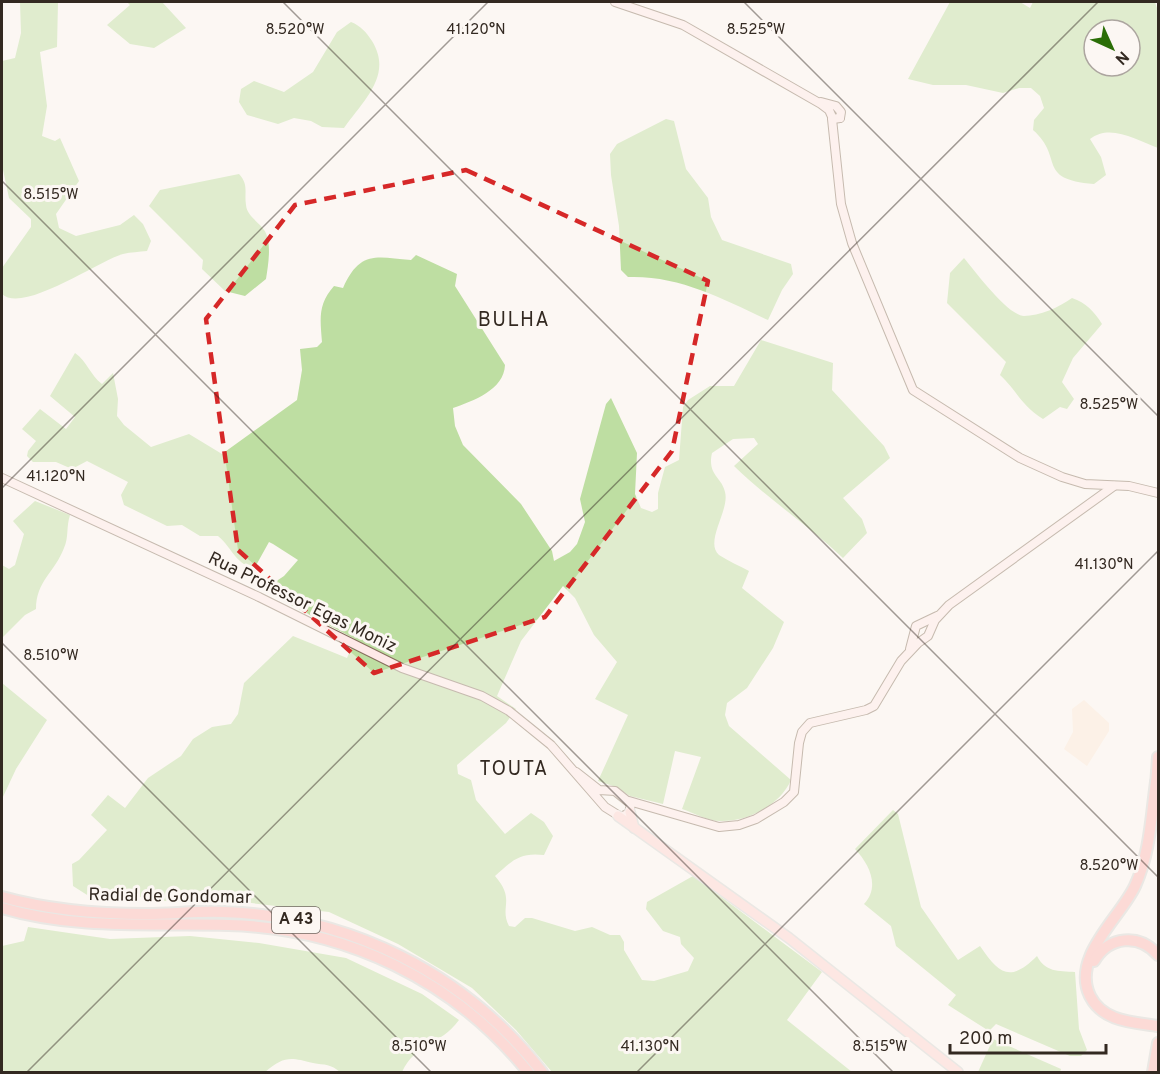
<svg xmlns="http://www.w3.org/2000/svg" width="1160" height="1074" viewBox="0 0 1160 1074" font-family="Overpass,sans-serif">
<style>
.built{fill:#fce8d9}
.green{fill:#bedea2;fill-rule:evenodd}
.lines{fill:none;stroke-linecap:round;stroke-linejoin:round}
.secondary-casing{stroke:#866f5d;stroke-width:10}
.primary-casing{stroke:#d6d4d3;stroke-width:12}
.highway-casing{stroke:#d6d4d3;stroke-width:14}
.secondary{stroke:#fee9e8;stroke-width:8}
.primary{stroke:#fed3d1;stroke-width:9}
.highway{stroke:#fdb5b3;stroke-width:10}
.marked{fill:none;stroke:#d62828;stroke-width:4.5;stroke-dasharray:12 8;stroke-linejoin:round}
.ticks{fill:none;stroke:#332921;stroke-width:1.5;stroke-opacity:0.45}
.labels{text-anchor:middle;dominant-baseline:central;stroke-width:6;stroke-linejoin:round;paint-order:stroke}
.shield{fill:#fcf7f3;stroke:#6f6760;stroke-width:1.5}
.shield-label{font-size:16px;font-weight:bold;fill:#332921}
.street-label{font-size:18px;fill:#332921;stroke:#fcf7f3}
.neighbourhood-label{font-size:20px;letter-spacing:1.5px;fill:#332921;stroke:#fcf7f3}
.ticks-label{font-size:15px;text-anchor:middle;fill:#332921;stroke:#fcf7f3;stroke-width:6;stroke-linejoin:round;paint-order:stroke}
</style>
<rect width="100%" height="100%" fill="#fcf7f3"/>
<polygon class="built" points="1084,700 1109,723 1109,731 1087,766 1064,749 1073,732 1072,709"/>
<g class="green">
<path d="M 20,2 L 58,2 L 57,47 L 40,52 L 47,106 L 42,136 L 55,141 L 60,138 L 79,181 L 56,214 L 59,228 L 76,236 L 120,225 L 134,215 L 143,224 L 151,241 L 147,251 C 139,252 131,252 123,254 C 98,261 23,314 2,294 L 2,268 L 31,227 L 31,219 L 9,198 L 2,165 L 2,61 L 15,58 L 21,33 Z"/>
<polygon points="127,2 162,2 186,28 154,48 130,44 107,25 130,5"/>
<path d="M 950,2 L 1020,2 L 1030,8 L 1033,2 L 1155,2 L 1158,11 L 1158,148 C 1137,140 1110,123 1090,139 L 1101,157 L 1106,175 L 1094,184 C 1035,179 1065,158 1033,130 L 1034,120 L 1044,108 L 1040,96 L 1031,88 L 1019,88 L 1003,93 L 966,85 L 933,85 L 908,79 ZM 1094,30 L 1130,30 L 1130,66 L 1094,66 Z"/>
<path d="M 351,22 C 361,26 366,32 372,41 C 393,75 364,100 344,128 L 322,127 L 311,121 L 294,118 L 278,124 L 247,115 L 239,102 L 241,89 L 254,81 L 284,92 L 313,72 L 337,32 Z"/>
<path d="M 666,119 L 674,121 L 686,169 L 708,198 L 711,217 L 722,240 L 791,264 L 793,274 L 782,290 L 768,320 C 723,299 679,275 628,277 L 621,270 L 619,226 L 611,175 L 610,154 L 617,144 Z"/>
<path d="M 239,174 C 249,185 244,192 246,205 C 247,218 264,224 267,236 C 271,249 268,266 266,279 L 245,296 L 225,291 L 202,269 L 203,260 L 149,206 L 160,190 Z"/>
<path d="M 416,255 L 457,274 L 455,286 L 505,365 C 504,390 473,401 453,408 L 455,426 L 463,445 L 521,504 L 552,551 L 554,561 L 570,552 L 577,544 L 585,522 L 580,499 L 606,404 L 611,398 L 637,453 L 635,494 L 641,508 L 652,512 L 658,509 L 658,493 L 665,467 L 679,460 L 683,407 L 688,400 L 710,386 L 734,386 L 761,340 L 833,363 L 832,390 L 884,446 L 890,458 L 843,498 L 862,519 L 867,533 L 843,558 C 808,525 769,500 734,466 L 758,444 L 754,438 L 733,439 L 712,453 C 707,475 722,477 725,492 C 730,510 704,542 719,555 C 728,561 740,566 749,571 L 742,588 L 784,622 L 773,648 L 747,688 L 727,703 L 725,715 L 729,726 L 791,780 C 780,805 749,821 722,821 C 710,822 694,813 682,809 L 701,757 L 675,751 L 663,804 L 630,796 L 616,787 L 598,781 L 628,715 L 595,699 L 617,662 L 594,635 L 575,598 L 563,586 L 521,641 L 497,696 L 516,709 L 506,723 L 457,765 L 458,774 L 471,780 L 476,800 L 505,834 L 531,813 L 544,822 L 553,836 L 544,855 C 519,852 512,861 495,876 C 516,900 499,907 509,926 L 515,927 L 525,918 L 532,918 L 575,931 L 592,927 L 610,935 L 620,935 L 624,942 L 624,950 L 642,980 L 654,981 L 688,971 L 694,958 L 681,944 L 680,937 L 663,931 L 646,909 L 647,902 L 693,876 L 822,972 L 787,1020 L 852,1072 L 552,1072 L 516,1030 L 472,988 L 398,944 L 329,912 L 242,902 L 163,901 L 140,897 L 129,901 L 95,900 L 73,886 L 72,864 L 79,860 L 107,830 L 91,815 L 108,795 L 125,808 L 148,778 L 181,756 L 193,739 L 212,727 L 231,724 L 238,714 L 244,683 L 293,636 L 347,658 L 355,639 L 268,593 L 266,588 L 284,576 L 298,560 L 273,544 L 269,542 L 254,569 C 233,561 234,550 218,536 L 200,536 L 182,525 L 167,526 L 124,505 L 121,495 L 128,482 L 87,461 L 72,469 L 56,462 L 33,462 L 27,456 L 28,451 L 36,441 L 22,429 L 40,409 L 66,429 L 75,417 L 50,396 L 75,353 C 87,361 90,375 102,384 L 113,373 L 118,399 L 117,416 L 124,425 L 151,447 L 189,434 L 222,454 L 297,400 L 302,370 L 300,349 L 317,347 L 322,342 C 320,318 318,304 334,286 L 343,288 C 360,250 376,257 411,260 Z"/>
<path d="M 964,258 C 975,271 1007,315 1024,316 C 1039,316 1060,307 1072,298 C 1086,303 1094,311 1102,324 L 1073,358 L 1062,382 L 1074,399 L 1067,409 L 1060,407 L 1043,419 C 1020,404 1018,392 1000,375 L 1006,362 L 947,303 L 950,273 Z"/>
<path d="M 35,501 L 70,515 C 66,527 69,537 64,548 C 55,572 36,581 36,609 L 25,615 L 2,638 L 2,565 L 9,569 L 15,565 L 24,534 L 13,521 Z"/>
<polygon points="2,683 47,720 16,769 2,799"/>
<path d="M 893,810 L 898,814 L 921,907 L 958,960 L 980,946 C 999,974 1010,983 1037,956 C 1045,972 1058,971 1075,972 L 1079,1029 L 1087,1050 L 1081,1056 L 1070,1056 L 996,1024 L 989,1031 L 948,1005 L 956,995 L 896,946 L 891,926 L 864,904 C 880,887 870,865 855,849 Z"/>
<path d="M 28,927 L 110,939 L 190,936 L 259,943 L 346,958 L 422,994 L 459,1020 C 440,1046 416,1042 402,1072 L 340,1072 C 331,1064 325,1065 313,1063 C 290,1057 284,1056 265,1072 L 2,1072 L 2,946 L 24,941 Z"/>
<polygon points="993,1039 1061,1069 1060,1072 978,1072"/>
</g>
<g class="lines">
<g class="secondary-casing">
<g id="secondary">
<polyline points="615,2 683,25 821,104 829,110 833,119 840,118"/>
<polyline points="821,102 836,106 841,112 840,118"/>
<polyline points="832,119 841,204 852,243 913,390 1020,458 1062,477 1085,484 1129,486 1158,493"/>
<polyline points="2,478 259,597 402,668 482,696 509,711 551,745 605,807 621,817 629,813 631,804 615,791 599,790 576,772"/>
<polyline points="910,649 916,626 937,616"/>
<polyline points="629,801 719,827 739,825 756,819 784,802 794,792 799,743 802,732 810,723 866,710 874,706 901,661 918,643 928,636 935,620 949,605 1114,486"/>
</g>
</g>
<g class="primary-casing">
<g id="primary">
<polyline points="630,812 634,828"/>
<polyline points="618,816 789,938 958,1072"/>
</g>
</g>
<g class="highway-casing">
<g id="highway">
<path d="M 1156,782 C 1151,818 1150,853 1135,886 C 1120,918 1071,957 1090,996 C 1103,1022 1133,1022 1158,1026"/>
<polyline points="1156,786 1158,757"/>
<path d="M 2,897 C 49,910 96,914 146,914 C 171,914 197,911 223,912 C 349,916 465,973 542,1072"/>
<path d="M 2,908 C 76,930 151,923 228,925 C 346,928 454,980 528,1072"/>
<path d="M 1094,961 C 1109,936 1139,933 1158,955"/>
<polyline points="1153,1072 1158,1043"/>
</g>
</g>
<use href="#secondary" class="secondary"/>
<use href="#primary" class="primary"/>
<use href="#highway" class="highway"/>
</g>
<path d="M0 0H1160V1074H0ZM 466,170 L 708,281 L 672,451 L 545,617 L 374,673 L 238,550 L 206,319 L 295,205 Z" fill="#fcf7f3" fill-opacity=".55" fill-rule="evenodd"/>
<path class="marked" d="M 466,170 L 708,281 L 672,451 L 545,617 L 374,673 L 238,550 L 206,319 L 295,205 Z"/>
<path class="ticks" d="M 283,2 L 1158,877M 744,2 L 1158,416M 2,181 L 893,1072M 2,488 L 488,2M 2,643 L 431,1072M 27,1072 L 1098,2M 637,1072 L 1158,551"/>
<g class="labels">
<rect class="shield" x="272" y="907" width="48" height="26" rx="4.5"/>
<g class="shield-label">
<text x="296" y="920">A 43</text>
</g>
<g class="street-label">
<text transform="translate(302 603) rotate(26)">Rua Professor Egas Moniz</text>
<text transform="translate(170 897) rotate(1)">Radial de Gondomar</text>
</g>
<g class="neighbourhood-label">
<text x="514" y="321">BULHA</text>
<text x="514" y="770">TOUTA</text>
</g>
</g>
<g class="ticks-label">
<text x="295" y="34">8.520°W</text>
<text x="476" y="34">41.120°N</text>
<text x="756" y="34">8.525°W</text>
<text x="51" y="199">8.515°W</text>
<text x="1109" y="409">8.525°W</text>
<text x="56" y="481">41.120°N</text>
<text x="1104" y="569">41.130°N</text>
<text x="51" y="660">8.510°W</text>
<text x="1109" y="870">8.520°W</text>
<text x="419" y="1051">8.510°W</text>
<text x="650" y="1051">41.130°N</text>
<text x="880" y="1051">8.515°W</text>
</g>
<rect width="1160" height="1074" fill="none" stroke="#332921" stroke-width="6"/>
<g transform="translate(1112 48) rotate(135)"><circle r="28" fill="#fcf7f3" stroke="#aca59f" stroke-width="1.5"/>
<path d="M0-4.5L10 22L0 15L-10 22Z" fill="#2b6e07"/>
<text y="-9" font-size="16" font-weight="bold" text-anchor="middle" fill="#332921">N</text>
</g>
<path d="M950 1044v9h156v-9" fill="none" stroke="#332921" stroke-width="3"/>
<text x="959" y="1044" font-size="18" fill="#332921" stroke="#fcf7f3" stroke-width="4.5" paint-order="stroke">200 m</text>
</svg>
